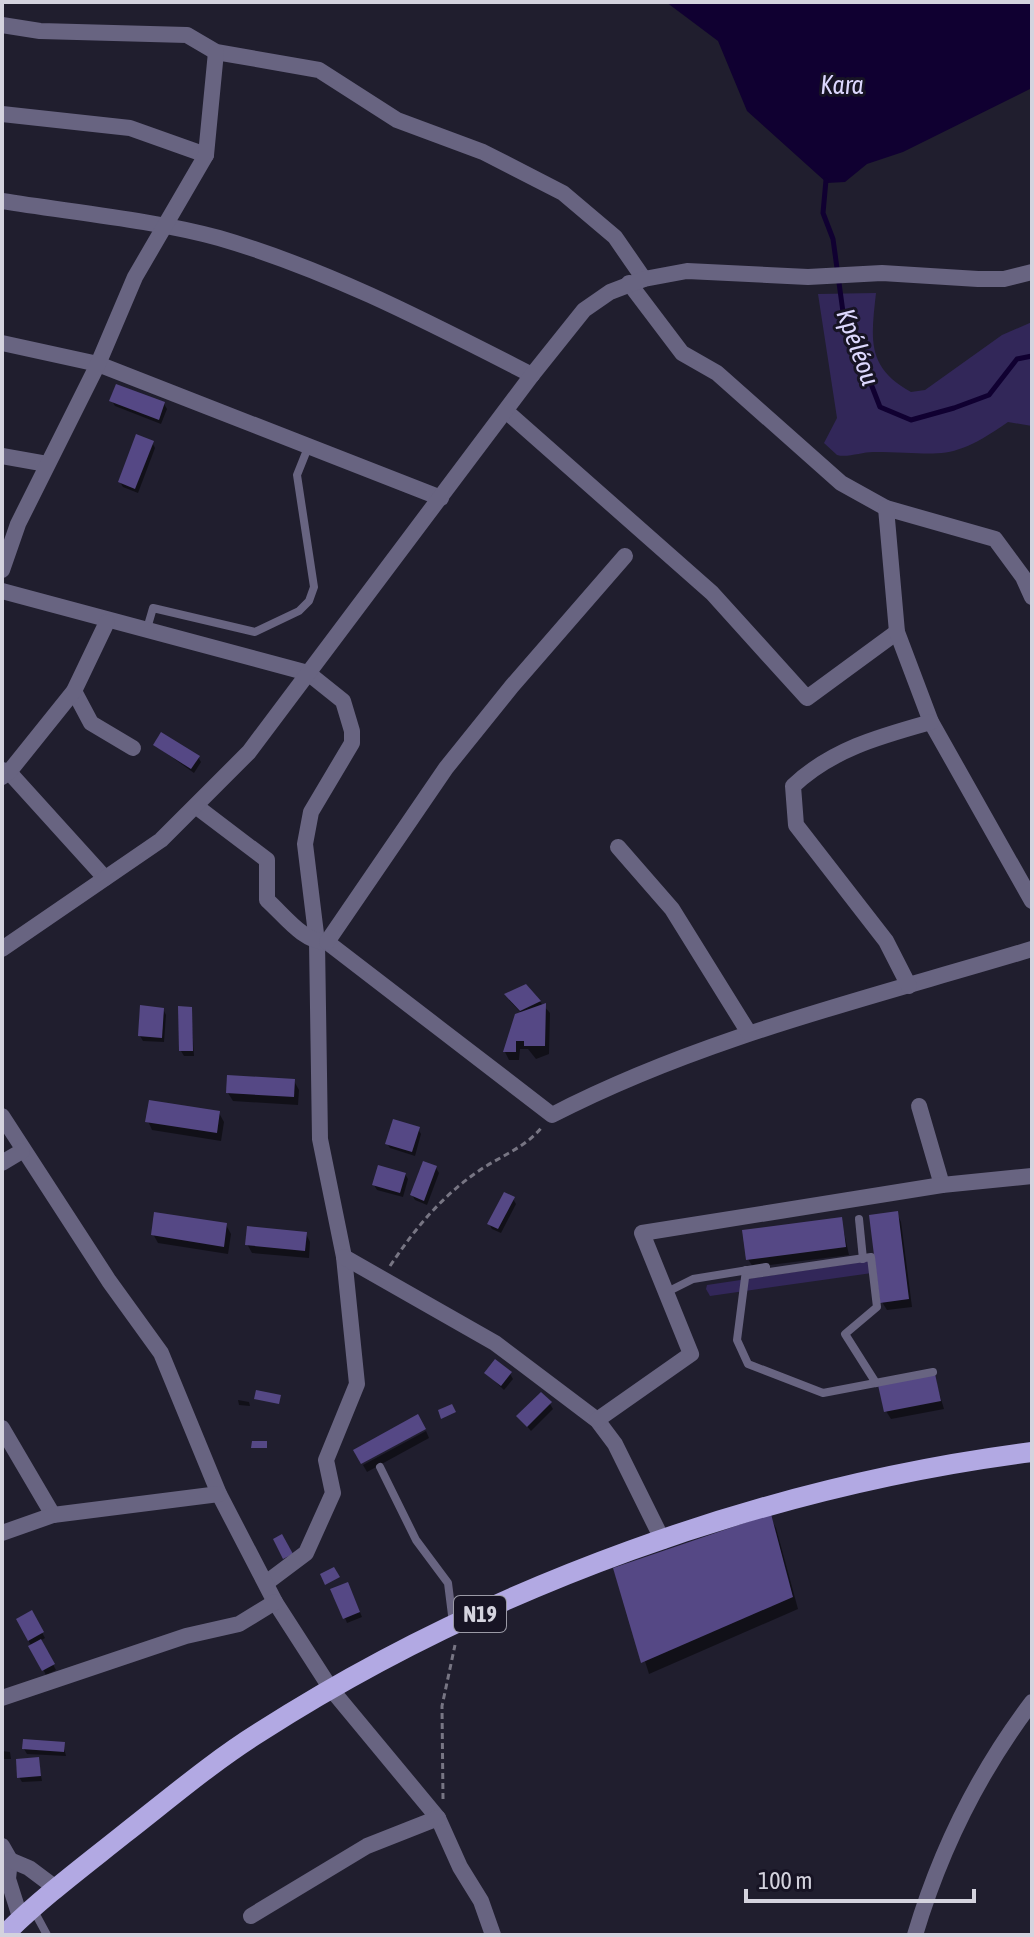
<svg xmlns="http://www.w3.org/2000/svg" width="1034" height="1937" viewBox="0 0 1034 1937" font-family="'Asap Condensed',sans-serif">
<style>
.green{fill:#322759}
.water{fill:#100031}
.shadow{fill:#0007}
.lines{fill:none;stroke-linecap:round;stroke-linejoin:round}
.stream{stroke:#100031;stroke-width:5}
.building{fill:#554885}
.path{stroke:#777583;stroke-width:3;stroke-dasharray:6 4;stroke-linecap:butt}
.service{stroke:#686481;stroke-width:8}
.minor{stroke:#686481;stroke-width:16}
.primary{stroke:#b2a9e3;stroke-width:20}
.labels{text-anchor:middle;dominant-baseline:central;stroke-width:6;stroke-linejoin:round;paint-order:stroke}
.shield{fill:#171424;stroke:#9b9aa6;stroke-width:2}
.shield-label{font-size:22px;font-weight:bold;fill:#d4d3de}
.water-label{font-size:26px;font-style:italic;fill:#dcd7fd;stroke:#171424}
</style>
<rect width="100%" height="100%" fill="#201e2e"/>
<g class="green">
<path d="M 876,293 C 871,339 866,367 911,392 L 925,390 L 1002,335 L 1032,322 L 1032,426 L 1008,422 C 948,464 941,452 873,452 C 862,452 847,458 837,455 L 824,443 L 837,418 L 818,294 Z"/>
<polygon points="868,1261 872,1273 710,1296 706,1289 707,1285"/>
</g>
<polygon class="water" points="666,2 1032,2 1032,88 903,152 867,164 845,182 827,183 747,111 718,41"/>
<g class="shadow">
<polygon points="112,401 164,404 167,409 161,424 115,406"/>
<polygon points="152,442 155,448 138,493 123,487 120,482"/>
<polygon points="155,745 198,757 201,762 194,773"/>
<polygon points="526,986 550,1013 549,1054 536,1059 528,1049 520,1049 519,1060 509,1060 505,1052 517,1016 522,1014 509,1000"/>
<polygon points="163,1009 166,1015 164,1042 143,1041 140,1036"/>
<polygon points="191,1009 194,1056 184,1056 181,1051"/>
<polygon points="294,1081 299,1090 298,1105 233,1101 228,1093"/>
<polygon points="219,1113 224,1122 221,1141 152,1130 148,1121"/>
<polygon points="418,1129 421,1134 415,1156 390,1148 387,1143"/>
<polygon points="436,1168 439,1173 427,1205 415,1200 412,1195"/>
<polygon points="405,1174 408,1179 403,1197 377,1190 374,1185"/>
<polygon points="513,1199 516,1204 501,1233 492,1229 489,1224"/>
<polygon points="897,1214 901,1222 912,1307 887,1310 882,1302"/>
<polygon points="841,1219 849,1255 753,1267 748,1259"/>
<polygon points="226,1225 231,1234 228,1254 158,1243 153,1234"/>
<polygon points="306,1234 310,1242 309,1258 252,1253 247,1244"/>
<polygon points="486,1373 510,1374 513,1379 504,1390"/>
<polygon points="934,1376 944,1409 891,1419 886,1411"/>
<polygon points="238,1400 249,1402 250,1406 239,1405"/>
<polygon points="550,1404 553,1409 531,1431 519,1417"/>
<polygon points="426,1431 429,1438 367,1472 363,1465"/>
<polygon points="770,1517 776,1528 798,1609 649,1674 616,1569"/>
<polygon points="350,1589 362,1617 347,1623 345,1618"/>
<polygon points="31,1613 45,1638 40,1641 56,1670 46,1675 18,1620"/>
<polygon points="63,1744 66,1756 27,1754 24,1749"/>
<polygon points="2,1751 10,1752 11,1759 2,1759"/>
<polygon points="38,1759 42,1781 22,1782 19,1777"/>
</g>
<g class="lines">
<polyline class="stream" points="826,180 823,213 833,239 843,312 880,407 911,420 954,408 989,395 1017,359 1032,356"/>
</g>
<g class="building">
<polygon points="116,384 165,402 159,420 109,401"/>
<polygon points="136,434 154,441 135,489 118,482"/>
<polygon points="161,732 200,756 191,769 153,745"/>
<polygon points="526,984 541,1001 520,1011 504,994"/>
<polygon points="546,1003 545,1046 524,1046 524,1041 516,1041 516,1052 503,1052 515,1014"/>
<polygon points="140,1005 164,1008 162,1038 138,1036"/>
<polygon points="178,1006 192,1007 193,1051 179,1051"/>
<polygon points="227,1075 295,1079 294,1097 226,1093"/>
<polygon points="149,1100 220,1111 217,1133 145,1122"/>
<polygon points="393,1119 420,1127 412,1152 385,1144"/>
<polygon points="423,1161 437,1166 424,1201 410,1195"/>
<polygon points="378,1165 406,1173 400,1193 372,1185"/>
<polygon points="504,1192 515,1197 498,1229 487,1224"/>
<polygon points="898,1211 909,1299 880,1303 869,1215"/>
<polygon points="154,1212 227,1223 224,1247 151,1235"/>
<polygon points="842,1217 846,1247 746,1260 742,1230"/>
<polygon points="247,1226 307,1232 305,1251 245,1245"/>
<polygon points="495,1359 512,1372 501,1386 484,1373"/>
<polygon points="935,1374 941,1401 884,1412 878,1385"/>
<polygon points="256,1390 281,1395 279,1404 254,1399"/>
<polygon points="541,1392 552,1402 527,1427 516,1416"/>
<polygon points="452,1404 456,1412 441,1419 438,1410"/>
<polygon points="418,1414 426,1429 361,1464 353,1450"/>
<polygon points="252,1441 267,1441 267,1448 251,1448"/>
<polygon points="771,1514 793,1597 641,1663 613,1568"/>
<polygon points="282,1534 293,1554 283,1559 273,1539"/>
<polygon points="334,1567 340,1577 325,1585 320,1574"/>
<polygon points="348,1582 360,1612 343,1619 330,1589"/>
<polygon points="32,1610 44,1632 28,1641 16,1619"/>
<polygon points="41,1639 55,1664 42,1671 28,1646"/>
<polygon points="23,1739 65,1742 64,1752 22,1749"/>
<polygon points="39,1757 41,1776 17,1778 16,1759"/>
</g>
<g class="lines">
<g class="path">
<path d="M 390,1266 C 416,1227 442,1196 480,1170 C 501,1156 526,1147 542,1127"/>
<polyline points="443,1799 442,1706 455,1645"/>
</g>
<g class="service">
<polyline points="146,632 153,608 255,632 299,611 309,601 314,587 297,475 309,445"/>
<polyline points="859,1219 863,1259"/>
<polyline points="746,1270 737,1340 748,1364 823,1393 933,1372"/>
<polyline points="748,1275 871,1257 877,1307 845,1334 876,1383"/>
<polyline points="665,1293 693,1279 766,1267"/>
<polyline points="380,1467 416,1540 448,1583 453,1623"/>
<polyline points="33,1909 47,1935"/>
</g>
<g class="minor">
<polyline points="2,25 40,31 187,35 216,52 319,70 397,120 483,152 563,193 615,237 644,279"/>
<polyline points="2,114 130,128 206,155"/>
<path d="M 2,201 C 70,212 154,220 219,238 C 329,270 430,323 532,375"/>
<polyline points="629,283 682,353 717,373 841,483 886,508 995,539 1023,577 1032,597"/>
<polyline points="2,343 98,364 441,498"/>
<polyline points="507,412 712,593 807,698 897,632"/>
<polyline points="2,456 47,464"/>
<polyline points="886,508 897,632 931,722 1032,901"/>
<polyline points="2,570 18,524 98,364 135,277 206,155 216,52"/>
<polyline points="2,591 308,673 343,701 352,731 352,743 311,812 305,844 317,942 320,1139 344,1257 357,1384 326,1460 333,1493 306,1553 266,1583"/>
<polyline points="74,691 91,723 133,748"/>
<polyline points="2,770 9,772 105,878"/>
<polyline points="2,777 9,772 74,691 107,622"/>
<path d="M 197,807 L 267,860 L 267,900 C 284,915 304,943 327,942 C 402,1000 477,1057 552,1115 C 703,1037 870,998 1032,949"/>
<polyline points="618,847 672,909 749,1033"/>
<polyline points="327,942 446,768 512,686 625,556"/>
<polyline points="2,949 161,840 249,752 532,375 584,310 610,292 644,279 687,271 808,277 882,273 978,279 1004,279 1032,272"/>
<path d="M 909,986 L 886,941 L 796,825 L 793,786 C 832,749 881,736 931,722"/>
<polyline points="919,1106 942,1185"/>
<polyline points="2,1116 109,1281 161,1353 219,1494 275,1602 331,1689 438,1818 460,1867 481,1901 493,1935"/>
<polyline points="2,1163 22,1151"/>
<polyline points="344,1257 495,1343 597,1420 615,1444 663,1541"/>
<polyline points="597,1420 691,1354 642,1233 942,1185 1032,1176"/>
<polyline points="2,1428 53,1515"/>
<polyline points="2,1533 53,1515 219,1494"/>
<polyline points="2,1698 186,1636 239,1624 275,1602"/>
<polyline points="2,1846 10,1860 8,1879 21,1920"/>
<polyline points="10,1860 29,1868 57,1889"/>
<polyline points="251,1916 367,1846 438,1818"/>
<path d="M 915,1935 C 940,1851 979,1772 1032,1702"/>
</g>
<path class="primary" d="M 4,1935 C 41,1898 84,1866 124,1834 C 169,1799 212,1762 260,1732 C 486,1587 765,1486 1032,1452"/>
</g>
<g class="labels">
<rect class="shield" x="454" y="1596" width="52" height="36" rx="6"/>
<g class="shield-label">
<text x="480" y="1614">N19</text>
</g>
<g class="water-label">
<text x="842" y="85">Kara</text>
<text transform="translate(858 347) rotate(70)">Kpéléou</text>
</g>
</g>
<rect width="1034" height="1937" fill="none" stroke="#d4d3de" stroke-width="8"/>
<path d="M746 1889v12h228v-12" fill="none" stroke="#d4d3de" stroke-width="4"/>
<text x="758" y="1889" font-size="24" fill="#d4d3de" stroke="#171424" stroke-width="6" paint-order="stroke">100 m</text>
</svg>
